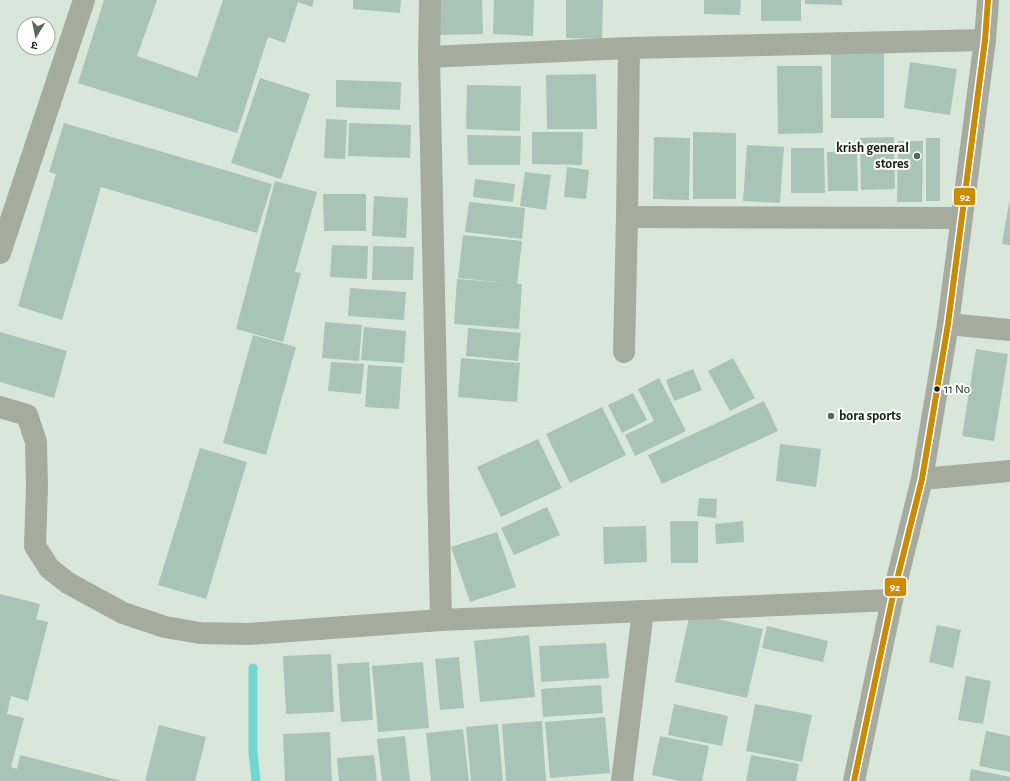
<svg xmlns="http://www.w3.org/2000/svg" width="1010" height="781" viewBox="0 0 1010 781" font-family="'Alegreya Sans','Noto Sans Devanagari',sans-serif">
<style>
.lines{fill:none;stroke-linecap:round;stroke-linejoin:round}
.stream{stroke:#72d6d3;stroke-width:9}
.building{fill:#a8c4b8}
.minor{stroke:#a5ac9e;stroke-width:22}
.bus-1-casing{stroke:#fff;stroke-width:9}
.bus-1{stroke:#ca8b05;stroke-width:6}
.poi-dot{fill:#5b665b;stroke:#fff;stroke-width:1.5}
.bus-dot{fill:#172017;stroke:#fff;stroke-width:1.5}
.labels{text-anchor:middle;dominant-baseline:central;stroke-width:4;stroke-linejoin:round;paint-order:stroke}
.bus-label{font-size:13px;fill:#172017;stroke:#fff;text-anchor:start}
.poi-label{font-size:14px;font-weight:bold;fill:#172017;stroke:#fff;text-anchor:end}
.line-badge{stroke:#fff;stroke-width:1.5}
.badge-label{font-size:11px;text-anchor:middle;font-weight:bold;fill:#fff}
</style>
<rect width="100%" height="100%" fill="#d9e7da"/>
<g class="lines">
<polyline class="stream" points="253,668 253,752 256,781"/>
</g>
<g class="building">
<polygon points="104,0 157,0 137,56 197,77 223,0 314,0 312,7 298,2 285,43 268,37 237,133 78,83"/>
<polygon points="353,0 401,0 400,13 353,9"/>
<polygon points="438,0 482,0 483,34 439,35"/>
<polygon points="494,0 534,0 533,36 493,34"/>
<polygon points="566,0 603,0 602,39 566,38"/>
<polygon points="704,0 741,0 740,15 704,14"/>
<rect x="761" y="0" width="40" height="21"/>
<polygon points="805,0 842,0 842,5 805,4"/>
<rect x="831" y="50" width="53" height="68"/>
<polygon points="910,62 957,69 950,115 904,108"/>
<polygon points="777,66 822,66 823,133 778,134"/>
<polygon points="596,74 597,129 547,129 546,75"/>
<polygon points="260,78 310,94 281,179 231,163"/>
<polygon points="336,80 401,82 400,110 336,107"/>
<polygon points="467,85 521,86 520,131 466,129"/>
<polygon points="326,119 347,120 345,159 324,158"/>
<polygon points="64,123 272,184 257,233 101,187 62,320 18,306 56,174 49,172"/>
<polygon points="349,123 411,125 410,158 348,156"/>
<polygon points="532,132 583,132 582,165 532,164"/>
<polygon points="693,132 736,133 736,199 693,199"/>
<polygon points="467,135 521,136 520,165 468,165"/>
<polygon points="654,137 690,138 689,200 653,199"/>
<polygon points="894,137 895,189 861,190 860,138"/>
<rect x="926" y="138" width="14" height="63"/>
<polygon points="898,141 923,141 922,202 897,202"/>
<polygon points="747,145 784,147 780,203 743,201"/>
<polygon points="791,148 824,148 825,193 791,193"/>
<polygon points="857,151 858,191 828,191 827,152"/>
<polygon points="567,167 589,170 586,199 564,197"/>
<polygon points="525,172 551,175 546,210 520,206"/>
<polygon points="475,179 515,184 513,202 473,197"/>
<polygon points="275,181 317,192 295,272 301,273 283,342 236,329"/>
<polygon points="323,194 366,194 366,231 324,231"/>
<polygon points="374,196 408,198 406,238 372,236"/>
<polygon points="469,202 525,208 522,239 465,232"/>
<polygon points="1009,203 1010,203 1010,245 1002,244"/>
<polygon points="463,235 522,241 517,284 458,278"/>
<polygon points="332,245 368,246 367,279 330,277"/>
<polygon points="373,246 414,247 413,280 372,280"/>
<polygon points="457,279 522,284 519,329 454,324"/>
<polygon points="350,288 406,292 404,320 348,316"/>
<polygon points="325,322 362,325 359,361 322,358"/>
<polygon points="364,327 406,331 404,363 361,360"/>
<polygon points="468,328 521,333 518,361 466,356"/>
<polygon points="0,332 67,351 54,398 0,382"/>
<polygon points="253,335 296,347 266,455 223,443"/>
<polygon points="976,349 1008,354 994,441 962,436"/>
<polygon points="461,358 520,363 517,402 458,397"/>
<polygon points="733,358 755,398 730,411 708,371"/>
<polygon points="331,362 364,364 361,394 328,391"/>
<polygon points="368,365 402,367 399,409 365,407"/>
<polygon points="693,369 702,390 674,401 666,380"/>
<polygon points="659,378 686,431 635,456 625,435 654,421 638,389"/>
<polygon points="633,393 647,420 622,433 608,405"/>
<polygon points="764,401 778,431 662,484 648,455"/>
<polygon points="602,407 626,455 570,483 546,434"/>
<polygon points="538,439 562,488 501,517 477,467"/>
<polygon points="780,444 821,449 816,487 776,481"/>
<polygon points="200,448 247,462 206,599 158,585"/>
<polygon points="699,498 717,499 716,518 697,516"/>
<polygon points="547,507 560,535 514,555 501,528"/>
<polygon points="670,521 698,521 698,563 671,563"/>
<polygon points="743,521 744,542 716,544 715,524"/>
<polygon points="646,526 647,562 604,564 603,527"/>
<polygon points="497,532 516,587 470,602 451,547"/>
<polygon points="0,594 40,604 36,619 48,622 28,701 11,696 7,714 24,718 11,767 17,769 20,755 122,781 0,781"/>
<polygon points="690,613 763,629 747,698 675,682"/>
<polygon points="937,625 961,630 953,668 929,662"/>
<polygon points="767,626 828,641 823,662 762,648"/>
<polygon points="529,635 535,697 480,702 474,641"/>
<polygon points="606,643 609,678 541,682 539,646"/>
<polygon points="331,654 334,712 286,714 283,656"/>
<polygon points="459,657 464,708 440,710 435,659"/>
<polygon points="369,662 373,720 341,722 337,664"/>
<polygon points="423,662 429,728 378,732 372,666"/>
<polygon points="966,676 991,681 983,724 958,720"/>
<polygon points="601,685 603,713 543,717 541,689"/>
<polygon points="674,704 728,716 722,746 668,735"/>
<polygon points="755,704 812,715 802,762 746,751"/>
<polygon points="605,717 610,773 550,778 545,722"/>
<polygon points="542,721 546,781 506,781 502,724"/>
<polygon points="498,724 503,781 471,781 466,727"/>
<polygon points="159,725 206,737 195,781 145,781"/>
<polygon points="463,729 469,781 431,781 426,733"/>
<polygon points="986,731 1010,736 1010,772 979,766"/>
<polygon points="330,732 332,781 285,781 283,734"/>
<polygon points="405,736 410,781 382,781 377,739"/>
<polygon points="660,736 709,746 702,781 680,781 652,775"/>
<polygon points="374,755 377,781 339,781 337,758"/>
<polygon points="751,755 799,764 796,781 746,781"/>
<polygon points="971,769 1010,777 1010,781 969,781"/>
</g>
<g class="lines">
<g class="minor">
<polyline points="430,0 429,57 441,620"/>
<polyline points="429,57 629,48 985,40"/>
<polyline points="627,217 961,218"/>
<polyline points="0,253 84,0"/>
<polyline points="948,324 1010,330"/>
<polyline points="624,352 627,217 629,48"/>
<polyline points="0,407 27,415 36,442 37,486 35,546 49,568 68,583 123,613 165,627 200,633 249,634 441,620 892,600"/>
<polyline points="922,479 1010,471"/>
<polyline points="622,781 643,611"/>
<polyline points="854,781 892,600 922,479 948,324 985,40 988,0"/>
</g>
<g class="bus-1-casing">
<polyline id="bus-1" points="854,781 892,600 922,479 948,324 985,40 988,0"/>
</g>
<use href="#bus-1" class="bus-1"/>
</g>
<g class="poi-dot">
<circle cx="917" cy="156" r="4"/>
<circle cx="831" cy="416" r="4"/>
</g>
<circle class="bus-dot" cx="937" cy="389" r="3.5"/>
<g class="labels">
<g class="bus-label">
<text x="944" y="389">11 No</text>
</g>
<g class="poi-label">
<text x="909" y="148">krish general<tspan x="909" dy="16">stores</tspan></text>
<text x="839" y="416" text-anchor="start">bora sports</text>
</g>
</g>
<g class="line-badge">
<rect x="953" y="187" width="23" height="19" rx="4" fill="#ca8b05"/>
<rect x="884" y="577" width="23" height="20" rx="4" fill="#ca8b05"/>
</g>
<g class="badge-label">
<text x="965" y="201">92</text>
<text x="895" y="591">92</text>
</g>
<g transform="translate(36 36) rotate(190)"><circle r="19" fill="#ffffff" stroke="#a2a6a2"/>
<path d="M0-3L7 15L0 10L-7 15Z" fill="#5b665b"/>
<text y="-6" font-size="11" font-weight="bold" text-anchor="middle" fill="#172017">उ</text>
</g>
</svg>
